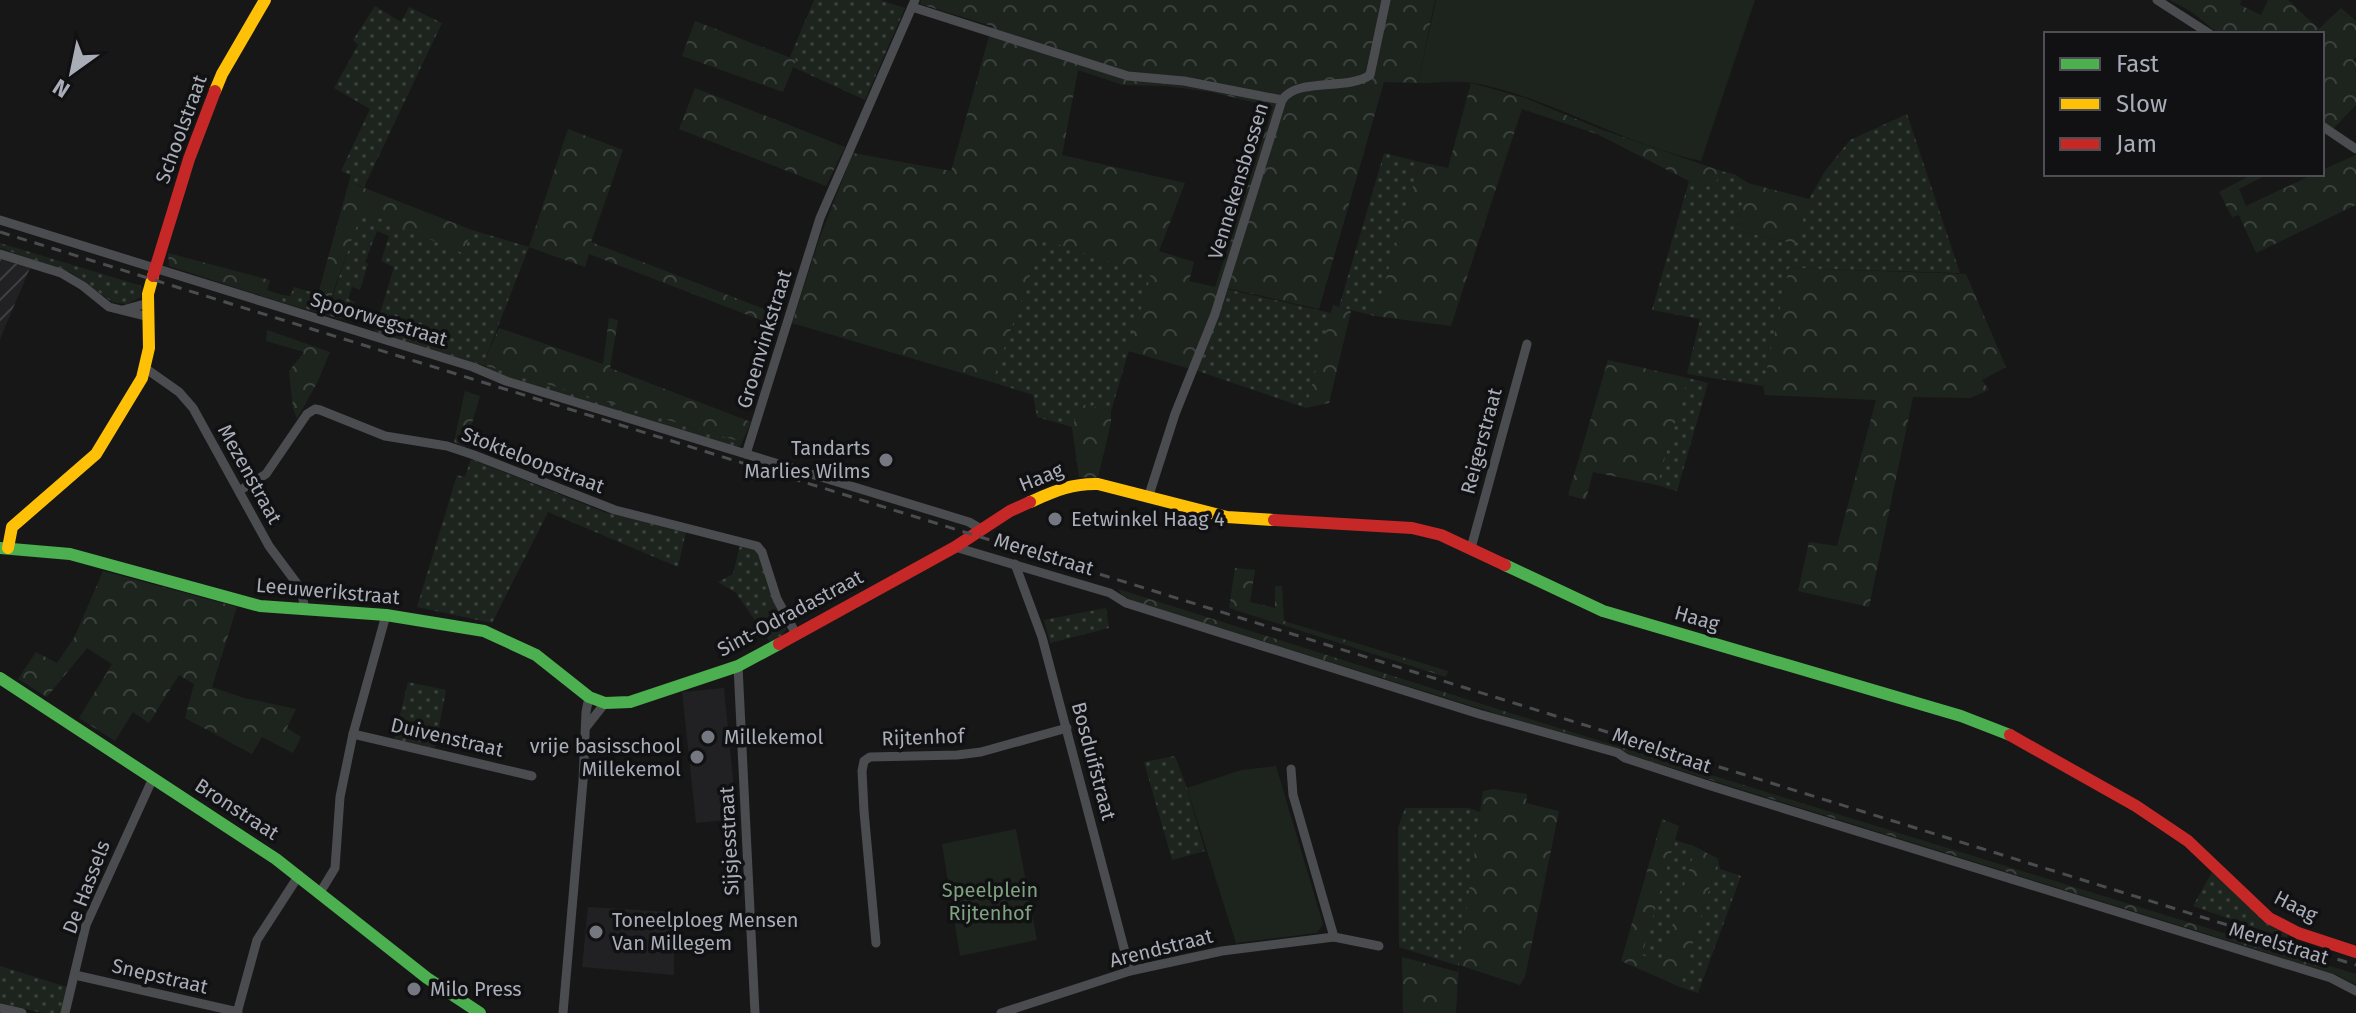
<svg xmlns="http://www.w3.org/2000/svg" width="2356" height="1013" viewBox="0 0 2356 1013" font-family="'Fira Sans',sans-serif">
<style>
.built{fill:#212123}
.industrial{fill:url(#industrial-furrows)}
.grass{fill:url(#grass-dots)}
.forest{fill:url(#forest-crowns);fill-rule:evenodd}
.park{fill:#1d241e}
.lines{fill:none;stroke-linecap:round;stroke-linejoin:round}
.street{stroke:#4b4c50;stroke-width:9}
.fast{stroke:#4caf50;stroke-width:12}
.slow{stroke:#ffc107;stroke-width:12}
.jam{stroke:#c62828;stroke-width:12}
.rail{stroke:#4b4c4f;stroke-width:3;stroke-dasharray:10 8;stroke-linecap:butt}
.poi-dot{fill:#757880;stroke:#111113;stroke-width:3}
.labels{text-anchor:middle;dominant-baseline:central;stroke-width:7;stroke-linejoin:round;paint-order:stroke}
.street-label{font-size:20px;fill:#a8adb8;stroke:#111113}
.poi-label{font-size:20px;fill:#a8adb8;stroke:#111113;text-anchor:start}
.park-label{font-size:20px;fill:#7fa381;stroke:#111113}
</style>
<defs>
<pattern id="industrial-furrows" width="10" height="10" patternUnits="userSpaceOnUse" patternTransform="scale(2)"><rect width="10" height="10" fill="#212123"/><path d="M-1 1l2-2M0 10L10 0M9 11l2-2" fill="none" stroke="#3e3f41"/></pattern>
<pattern id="grass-dots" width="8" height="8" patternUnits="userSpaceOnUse" patternTransform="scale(2)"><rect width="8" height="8" fill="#1d241e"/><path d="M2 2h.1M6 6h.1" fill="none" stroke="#3b413d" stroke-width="1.8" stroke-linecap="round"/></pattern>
<pattern id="forest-crowns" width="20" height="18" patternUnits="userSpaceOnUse" patternTransform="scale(2)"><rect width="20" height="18" fill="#1d241e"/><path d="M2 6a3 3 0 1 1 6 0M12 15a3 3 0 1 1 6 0" fill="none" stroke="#3b413d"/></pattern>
</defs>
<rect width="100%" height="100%" fill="#171717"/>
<g class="built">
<polygon points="724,688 737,819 696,823 682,692"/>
<polygon points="588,907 674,912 674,975 582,967"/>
</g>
<polygon class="industrial" points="0,259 30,268 0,339"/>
<g class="grass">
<polygon points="814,0 880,0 905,8 865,100 793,67 795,60 790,57"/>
<polygon points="375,6 401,22 409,7 442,23 364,187 349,182 351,175 341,171 370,109 334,88 358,45 353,40"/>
<polygon points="1907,114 1960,273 1789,268 1763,386 1687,374 1700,319 1652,310 1689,181 1713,187 1721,171 1734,174 1748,183 1736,230 1795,244 1809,199 1825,171 1850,140"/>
<polygon points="1384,153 1420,162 1375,316 1339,307"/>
<polygon points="362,210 463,253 472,230 529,247 483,365 374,333 394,267 381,261 389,236 377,231 365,262 368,264 360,290 352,287 348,299 355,302 348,321 280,302 282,295 290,296 294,287 332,298"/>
<polygon points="1043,239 1151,276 1111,411 1081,404 1072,427 1037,417 1033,395 992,382"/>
<polygon points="0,243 142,286 141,297 127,304 112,302 72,273 0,248"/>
<polygon points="1226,289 1331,313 1306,408 1195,370"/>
<polygon points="487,366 742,442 740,446 733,448 485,371"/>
<polygon points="1688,378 1708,383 1677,491 1657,485"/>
<polygon points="471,459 604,512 686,532 678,567 548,512 492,623 417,607 457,475 465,477"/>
<path d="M 740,545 L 754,548 L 758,554 L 786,621 C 788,634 780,637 770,642 L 736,593 L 718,582 L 733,574 Z"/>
<polygon points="1106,608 1109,628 1050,643 1044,620"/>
<polygon points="408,682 446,690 435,748 394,740"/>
<polygon points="1175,756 1187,788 1205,851 1172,860 1144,762"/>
<polygon points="1405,808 1469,808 1480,812 1459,966 1399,947 1398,828"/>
<polygon points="1675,840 1696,847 1661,963 1641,955"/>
<polygon points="1718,859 1720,869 1741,876 1698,993 1680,987"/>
<polygon points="2212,872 2262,918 2288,933 2287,939 2193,906"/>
<polygon points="0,966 67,987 61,1013 43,1013 0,1003"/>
</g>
<g class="forest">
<path d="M 921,0 L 1435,0 L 1418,83 L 1384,82 L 1319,309 L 1222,287 L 1191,369 L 1128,351 L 1151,276 L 1043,239 L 992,382 L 792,323 L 820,237 L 853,153 L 951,171 L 992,26 L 920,4 ZM 1078,70 L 1123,85 L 1166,86 L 1211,92 L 1273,107 L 1215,287 L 1189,281 L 1194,262 L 1159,251 L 1185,183 L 1062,155 Z"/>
<polygon points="2170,0 2241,0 2240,5 2261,15 2268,0 2288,0 2319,29 2341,8 2356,21 2356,57 2353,60 2356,63 2356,105 2331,131 2322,131 2322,34 2219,34 2192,12"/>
<polygon points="695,21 796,60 783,92 682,56"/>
<polygon points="1471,83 1525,98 1600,129 1721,171 1714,187 1689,181 1597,134 1522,109 1451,326 1375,316 1420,162 1448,168"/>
<polygon points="695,88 845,147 826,186 679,129"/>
<polygon points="568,129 623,150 591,242 782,316 779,327 589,254 585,267 529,247"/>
<polygon points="2356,155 2356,205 2256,253 2239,215 2232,217 2219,192 2253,174 2268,174 2239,189 2246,206 2314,174 2322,174 2322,170"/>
<polygon points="349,182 472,230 463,253 362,211 331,298 318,294"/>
<polygon points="1748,183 1809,199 1796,244 1736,230"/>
<polygon points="168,253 270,280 267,290 282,295 280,302 169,266"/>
<polygon points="1789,268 1966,274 2006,367 1982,380 1989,390 1970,398 1913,397 1869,607 1798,591 1809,542 1837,546 1876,400 1765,395 1763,386"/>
<polygon points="1333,305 1351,311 1329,403 1306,408"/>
<polygon points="609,318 618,320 610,368 751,422 742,442 483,365 499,328 603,364"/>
<polygon points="267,330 330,352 318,381 297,419 293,408 289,371 304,352 266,341"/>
<polygon points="1608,360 1688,378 1657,485 1593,472 1586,500 1568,495"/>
<polygon points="465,391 480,396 465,447 454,442"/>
<polygon points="1081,404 1111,411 1111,422 1098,478 1079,477 1072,427"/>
<polygon points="1235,568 1255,570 1250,602 1275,608 1275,586 1282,586 1284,621 1448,671 1446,677 1229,608"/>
<polygon points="103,571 237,607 212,687 244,698 296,709 287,728 301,737 293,753 262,737 252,754 185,718 194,684 179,675 149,723 133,712 115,741 79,718 112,664 87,648 47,697 18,679 36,652 57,663 74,638"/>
<polygon points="1118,589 1510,713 2356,974 2356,985 2337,975 2249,947 1134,601 1123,596"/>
<polygon points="1493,789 1527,794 1526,803 1559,811 1525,977 1520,985 1459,965 1456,1013 1403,1013 1402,957 1458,972 1483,791"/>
<polygon points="1662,819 1679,826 1642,955 1661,962 1696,847 1718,859 1680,987 1621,961"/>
</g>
<g class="park">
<path d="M 1436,0 L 1755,0 L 1701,161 C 1622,144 1552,98 1474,83 C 1456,80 1436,83 1418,83 Z"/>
<polygon points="1276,766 1323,924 1317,933 1236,943 1187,788 1241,770"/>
<polygon points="1016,829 1037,940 960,956 942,844"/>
</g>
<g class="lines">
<g class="street">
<polyline points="2157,0 2210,34"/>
<polyline points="912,7 1128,76 1184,81 1282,100 1215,314 1175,414 1148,498"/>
<path d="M 1282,100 C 1297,77 1347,91 1370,75 L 1386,0"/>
<polyline points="2322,126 2356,149"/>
<polyline points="0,220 473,367 506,381 969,522 981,529"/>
<polyline points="0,254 61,273 83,286 109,307 149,317"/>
<polyline points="123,310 148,303"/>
<polyline points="145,368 179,392 193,408 269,546 301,589 305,610"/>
<polyline points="746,454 820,218 915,0"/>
<polyline points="239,491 266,474 307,414 315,409 320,410 385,436 447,446 474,455 615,510 757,546 762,552 777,599 796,634"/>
<polyline points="955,547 1110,593 1126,603 1479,714 1618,753 1625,758 1711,786 2331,978 2356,991"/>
<polyline points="1471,548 1527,344"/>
<polyline points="1015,564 1042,637 1130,971"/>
<polyline points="738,666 755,1013"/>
<polyline points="587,726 605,703"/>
<polyline points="353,734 532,776"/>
<polyline points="1291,769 1293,795 1334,937"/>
<polyline points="321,891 335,868 340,797 353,734 386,615"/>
<polyline points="876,943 864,811 862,771 864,761 870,757 957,755 981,752 1067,728"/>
<polyline points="75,975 238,1012"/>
<polyline points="0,1008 22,1013"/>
<polyline points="65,1013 86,925 153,778"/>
<polyline points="237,1013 257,940 299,875"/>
<polyline points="563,1013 583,781 586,712 589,697"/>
<polyline points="1001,1013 1130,971 1222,951 1334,937 1379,946"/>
</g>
<g class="fast">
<polyline points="0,548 70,554 260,606 386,615 484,631 536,655 589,697 605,703 630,702 738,666 779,644"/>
<polyline points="1505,565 1603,611 1961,716 2010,735"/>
<polyline points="0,678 276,859 427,978 480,1013"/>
</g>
<g class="slow">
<polyline points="215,91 222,74 265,0"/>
<path d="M 1030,502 C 1053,492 1072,483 1098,484 L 1227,517 L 1274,520"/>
<polyline points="8,548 12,527 96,454 142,378 149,348 148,294 153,276"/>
</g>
<g class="jam">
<polyline points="153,276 189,159 215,91"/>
<polyline points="1274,520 1412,528 1441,535 1505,565"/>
<polyline points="779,644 955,547 1010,511 1030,502"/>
<polyline points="2010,735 2136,806 2188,841 2269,918 2298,933 2356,952"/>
</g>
<polyline class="rail" points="0,232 2356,965"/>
</g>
<g class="poi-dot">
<circle cx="886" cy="460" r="8"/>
<circle cx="1055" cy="519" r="8"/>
<circle cx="708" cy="737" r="8"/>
<circle cx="697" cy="757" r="8"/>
<circle cx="596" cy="932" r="8"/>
<circle cx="414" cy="989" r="8"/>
</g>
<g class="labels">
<g class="street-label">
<text transform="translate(181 129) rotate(-70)">Schoolstraat</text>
<text transform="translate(1238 181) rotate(-73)">Vennekensbossen</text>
<text transform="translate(379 319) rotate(17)">Spoorwegstraat</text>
<text transform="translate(764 339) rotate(-73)">Groenvinkstraat</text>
<text transform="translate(1481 441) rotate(-75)">Reigerstraat</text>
<text transform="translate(533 460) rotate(21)">Stokteloopstraat</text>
<text transform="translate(250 474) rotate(61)">Mezenstraat</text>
<text transform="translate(1041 477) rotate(-22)">Haag</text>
<text transform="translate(1044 554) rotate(17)">Merelstraat</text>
<text transform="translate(328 591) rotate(5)">Leeuwerikstraat</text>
<text transform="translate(790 613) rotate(-28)">Sint-Odradastraat</text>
<text transform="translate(1697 618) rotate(16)">Haag</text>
<text transform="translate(447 737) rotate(13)">Duivenstraat</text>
<text transform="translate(923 737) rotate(-2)">Rijtenhof</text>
<text transform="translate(1662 750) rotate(19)">Merelstraat</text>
<text transform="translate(1094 761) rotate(75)">Bosduifstraat</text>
<text transform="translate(237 809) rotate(33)">Bronstraat</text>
<text transform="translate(729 841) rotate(-93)">Sijsjesstraat</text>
<text transform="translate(86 887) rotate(-69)">De Hassels</text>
<text transform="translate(2296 906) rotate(27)">Haag</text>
<text transform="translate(2279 943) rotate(17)">Merelstraat</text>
<text transform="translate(1161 948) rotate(-14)">Arendstraat</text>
<text transform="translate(160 976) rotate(13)">Snepstraat</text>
</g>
<g class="poi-label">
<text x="870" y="448" text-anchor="end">Tandarts<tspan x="870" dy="23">Marlies Wilms</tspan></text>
<text x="1071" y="519">Eetwinkel Haag 4</text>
<text x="724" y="737">Millekemol</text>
<text x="681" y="746" text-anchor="end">vrije basisschool<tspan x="681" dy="23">Millekemol</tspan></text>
<text x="612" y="920">Toneelploeg Mensen<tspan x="612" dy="23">Van Millegem</tspan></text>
<text x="430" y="989">Milo Press</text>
</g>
<g class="park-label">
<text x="990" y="890">Speelplein<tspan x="990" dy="23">Rijtenhof</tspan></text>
</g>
</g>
<rect x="2044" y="32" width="280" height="144" fill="#111113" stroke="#4d4f55" stroke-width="2"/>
<rect x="2060" y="58" width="40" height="12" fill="#4caf50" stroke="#4d4f55" stroke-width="2"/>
<text x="2116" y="72" font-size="24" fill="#a8adb8">Fast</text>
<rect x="2060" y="98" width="40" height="12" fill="#ffc107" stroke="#4d4f55" stroke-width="2"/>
<text x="2116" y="112" font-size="24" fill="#a8adb8">Slow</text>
<rect x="2060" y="138" width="40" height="12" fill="#c62828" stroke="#4d4f55" stroke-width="2"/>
<text x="2116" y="152" font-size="24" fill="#a8adb8">Jam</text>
<g transform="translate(72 72) rotate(213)" stroke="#111113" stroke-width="6" paint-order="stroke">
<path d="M0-6L14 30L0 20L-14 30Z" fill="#a8adb8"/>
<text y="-12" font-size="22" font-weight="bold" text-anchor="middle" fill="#a8adb8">N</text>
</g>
</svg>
